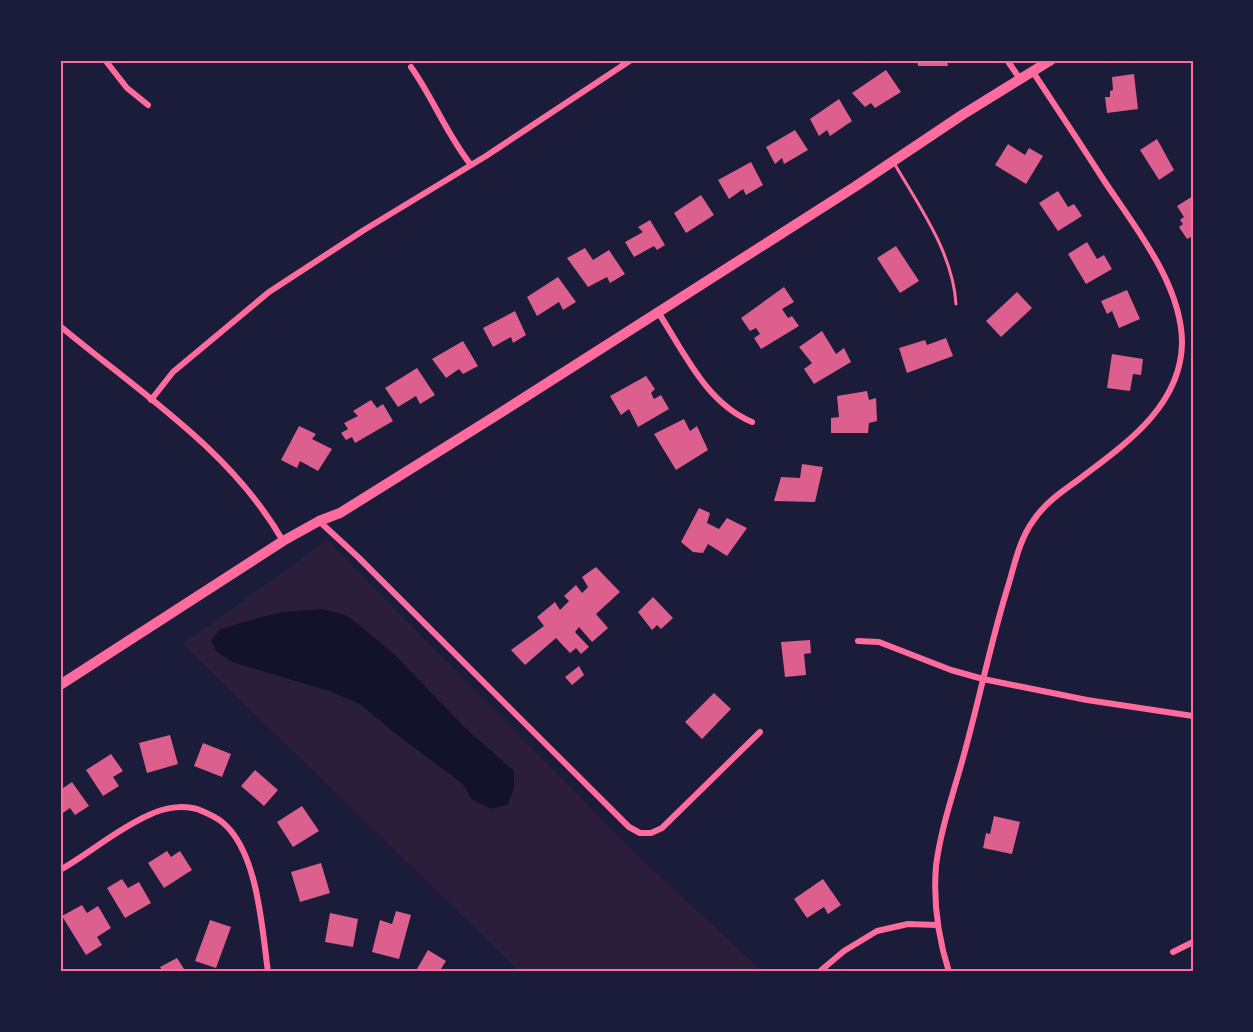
<svg xmlns="http://www.w3.org/2000/svg" width="1253" height="1032" viewBox="0 0 1253 1032" font-family="'Fira Sans Condensed',sans-serif">
<style>
.green{fill:#2a1e3b}
.water{fill:#12122b}
.building{fill:#dd5f8e}
.lines{fill:none;stroke-linecap:round;stroke-linejoin:round}
.service{stroke:#ff6b9d;stroke-width:3}
.minor{stroke:#ff6b9d;stroke-width:6}
.primary{stroke:#ff6b9d;stroke-width:10}
.neatline{fill:none;stroke:#ff6b9d;stroke-width:2}
</style>
<rect width="100%" height="100%" fill="#1b1b3a"/>
<polygon class="green" points="327,540 641,859 763,972 520,972 183,644"/>
<polygon class="water" points="323,609 348,616 394,654 463,726 514,771 514,788 508,804 492,809 472,800 463,784 392,731 360,704 329,691 232,662 217,652 211,641 219,630 244,622 281,612"/>
<g class="building">
<polygon points="917,60 947,60 948,66 918,66"/>
<polygon points="886,70 901,92 875,108 871,103 865,107 852,93"/>
<polygon points="1134,74 1138,109 1107,113 1105,97 1110,97 1110,91 1113,90 1112,77"/>
<polygon points="839,99 852,121 830,136 827,130 819,136 810,119"/>
<polygon points="795,130 808,150 784,164 782,158 775,164 766,147"/>
<polygon points="1157,139 1174,170 1159,180 1140,150"/>
<polygon points="1008,144 1025,155 1029,148 1043,156 1026,184 995,165"/>
<polygon points="751,162 763,185 746,195 743,189 729,199 718,180"/>
<polygon points="1058,191 1068,207 1074,204 1082,216 1058,231 1039,203"/>
<polygon points="701,195 714,215 686,233 674,213"/>
<polygon points="1193,196 1193,236 1187,239 1179,227 1183,224 1180,220 1184,217 1177,206"/>
<polygon points="650,220 665,245 657,250 654,246 634,257 625,242 643,232 638,227"/>
<polygon points="1087,242 1097,259 1104,255 1112,269 1086,284 1068,254"/>
<polygon points="896,246 919,281 900,293 877,258"/>
<polygon points="585,248 593,260 609,250 625,274 610,283 607,277 588,287 567,258"/>
<polygon points="558,277 576,302 563,310 559,302 537,316 527,297"/>
<polygon points="784,287 794,302 782,309 788,318 792,316 799,326 761,349 754,338 760,334 756,328 750,331 741,318"/>
<polygon points="1127,290 1140,319 1119,328 1112,311 1107,314 1101,301"/>
<polygon points="1017,292 1032,308 1001,337 986,321"/>
<polygon points="515,311 526,335 513,343 511,337 493,347 483,328"/>
<polygon points="822,331 836,354 844,348 851,362 814,384 804,369 812,363 799,347"/>
<polygon points="946,338 953,356 907,373 899,348 925,340 927,345"/>
<polygon points="463,341 478,366 463,374 459,369 446,378 432,359"/>
<polygon points="1112,354 1143,359 1141,375 1133,374 1130,391 1107,388"/>
<polygon points="417,368 435,395 420,404 416,396 398,407 385,388"/>
<polygon points="646,376 655,389 651,393 654,399 661,395 669,409 638,427 629,409 621,415 610,396"/>
<polygon points="867,391 869,400 876,398 877,421 869,423 868,433 831,433 831,418 839,417 837,396"/>
<polygon points="371,400 377,408 383,404 393,421 355,443 352,437 346,440 341,433 348,429 344,423 358,416 353,411"/>
<polygon points="684,419 690,431 697,426 708,450 676,470 654,434"/>
<polygon points="299,426 316,434 312,439 332,449 318,471 300,461 297,468 281,460"/>
<polygon points="802,464 823,467 815,502 774,501 781,477 800,478"/>
<polygon points="699,508 710,513 707,523 719,529 727,518 747,528 727,556 708,544 703,553 693,552 681,542"/>
<polygon points="596,567 620,592 596,614 608,628 592,642 579,627 575,632 589,647 581,654 576,648 570,653 556,638 525,665 511,650 544,626 537,617 555,602 560,610 569,601 564,596 576,585 582,593 588,587 582,577"/>
<polygon points="653,597 673,618 661,629 657,625 652,630 638,612"/>
<polygon points="810,640 811,653 804,654 806,675 785,677 781,642"/>
<polygon points="579,666 584,675 572,685 565,677"/>
<polygon points="714,693 731,709 702,739 685,722"/>
<polygon points="170,735 178,764 147,773 139,743"/>
<polygon points="203,743 231,754 222,777 194,766"/>
<polygon points="111,754 123,771 113,777 119,786 103,796 86,770"/>
<polygon points="255,770 278,790 264,806 241,786"/>
<polygon points="72,782 89,806 75,815 70,808 60,815 60,790"/>
<polygon points="302,806 319,831 293,847 277,822"/>
<polygon points="994,816 1020,822 1012,854 983,848 986,833 990,834"/>
<polygon points="167,851 171,857 180,851 192,870 164,888 148,863"/>
<polygon points="321,863 330,893 300,902 291,872"/>
<polygon points="122,879 128,888 139,882 151,903 125,918 107,888"/>
<polygon points="823,879 841,905 828,914 824,907 807,918 794,899"/>
<polygon points="82,905 87,913 98,906 111,928 97,937 102,945 86,955 62,916"/>
<polygon points="396,911 411,915 399,959 372,952 380,920 392,924"/>
<polygon points="330,913 358,919 353,947 325,942"/>
<polygon points="210,920 231,927 216,968 195,961"/>
<polygon points="428,950 446,961 439,972 421,972 417,969"/>
<polygon points="177,958 186,972 163,972 160,967"/>
</g>
<g class="lines">
<path class="service" d="M 894,163 C 919,206 953,253 956,304"/>
<g class="minor">
<polyline points="105,60 127,88 148,105"/>
<polyline points="1007,60 1020,79"/>
<path d="M 411,67 C 433,98 447,135 471,165"/>
<path d="M 658,312 C 684,352 706,403 752,422"/>
<path d="M 60,326 C 139,392 231,450 283,541"/>
<polyline points="151,400 173,372 269,292 364,230 486,156 631,60"/>
<polyline points="319,521 358,557 629,827 640,833 651,833 662,828 760,732"/>
<polyline points="858,641 879,642 951,670 983,679 1087,700 1193,716"/>
<path d="M 60,870 C 90,853 117,829 149,815 C 165,807 186,804 202,811 C 209,814 216,817 222,822 C 258,851 262,929 268,972"/>
<polyline points="1173,952 1193,942"/>
<polyline points="819,972 844,951 877,931 908,924 937,925"/>
<path d="M 949,972 C 938,937 933,903 936,866 C 941,826 956,786 966,747 C 981,692 992,637 1009,583 C 1015,562 1020,539 1033,521 C 1044,504 1061,492 1078,480 C 1124,445 1181,407 1182,343 C 1182,284 1134,226 1103,179 C 1080,143 1056,107 1033,72"/>
</g>
<polyline class="primary" points="60,685 283,541 319,521 340,513 497,415 856,186 962,115 1051,60"/>
</g>
<rect width="1253" height="1032" fill="none" stroke="#1b1b3a" stroke-width="123"/>
<rect x="62" y="62" width="1130" height="908" class="neatline"/>
</svg>
